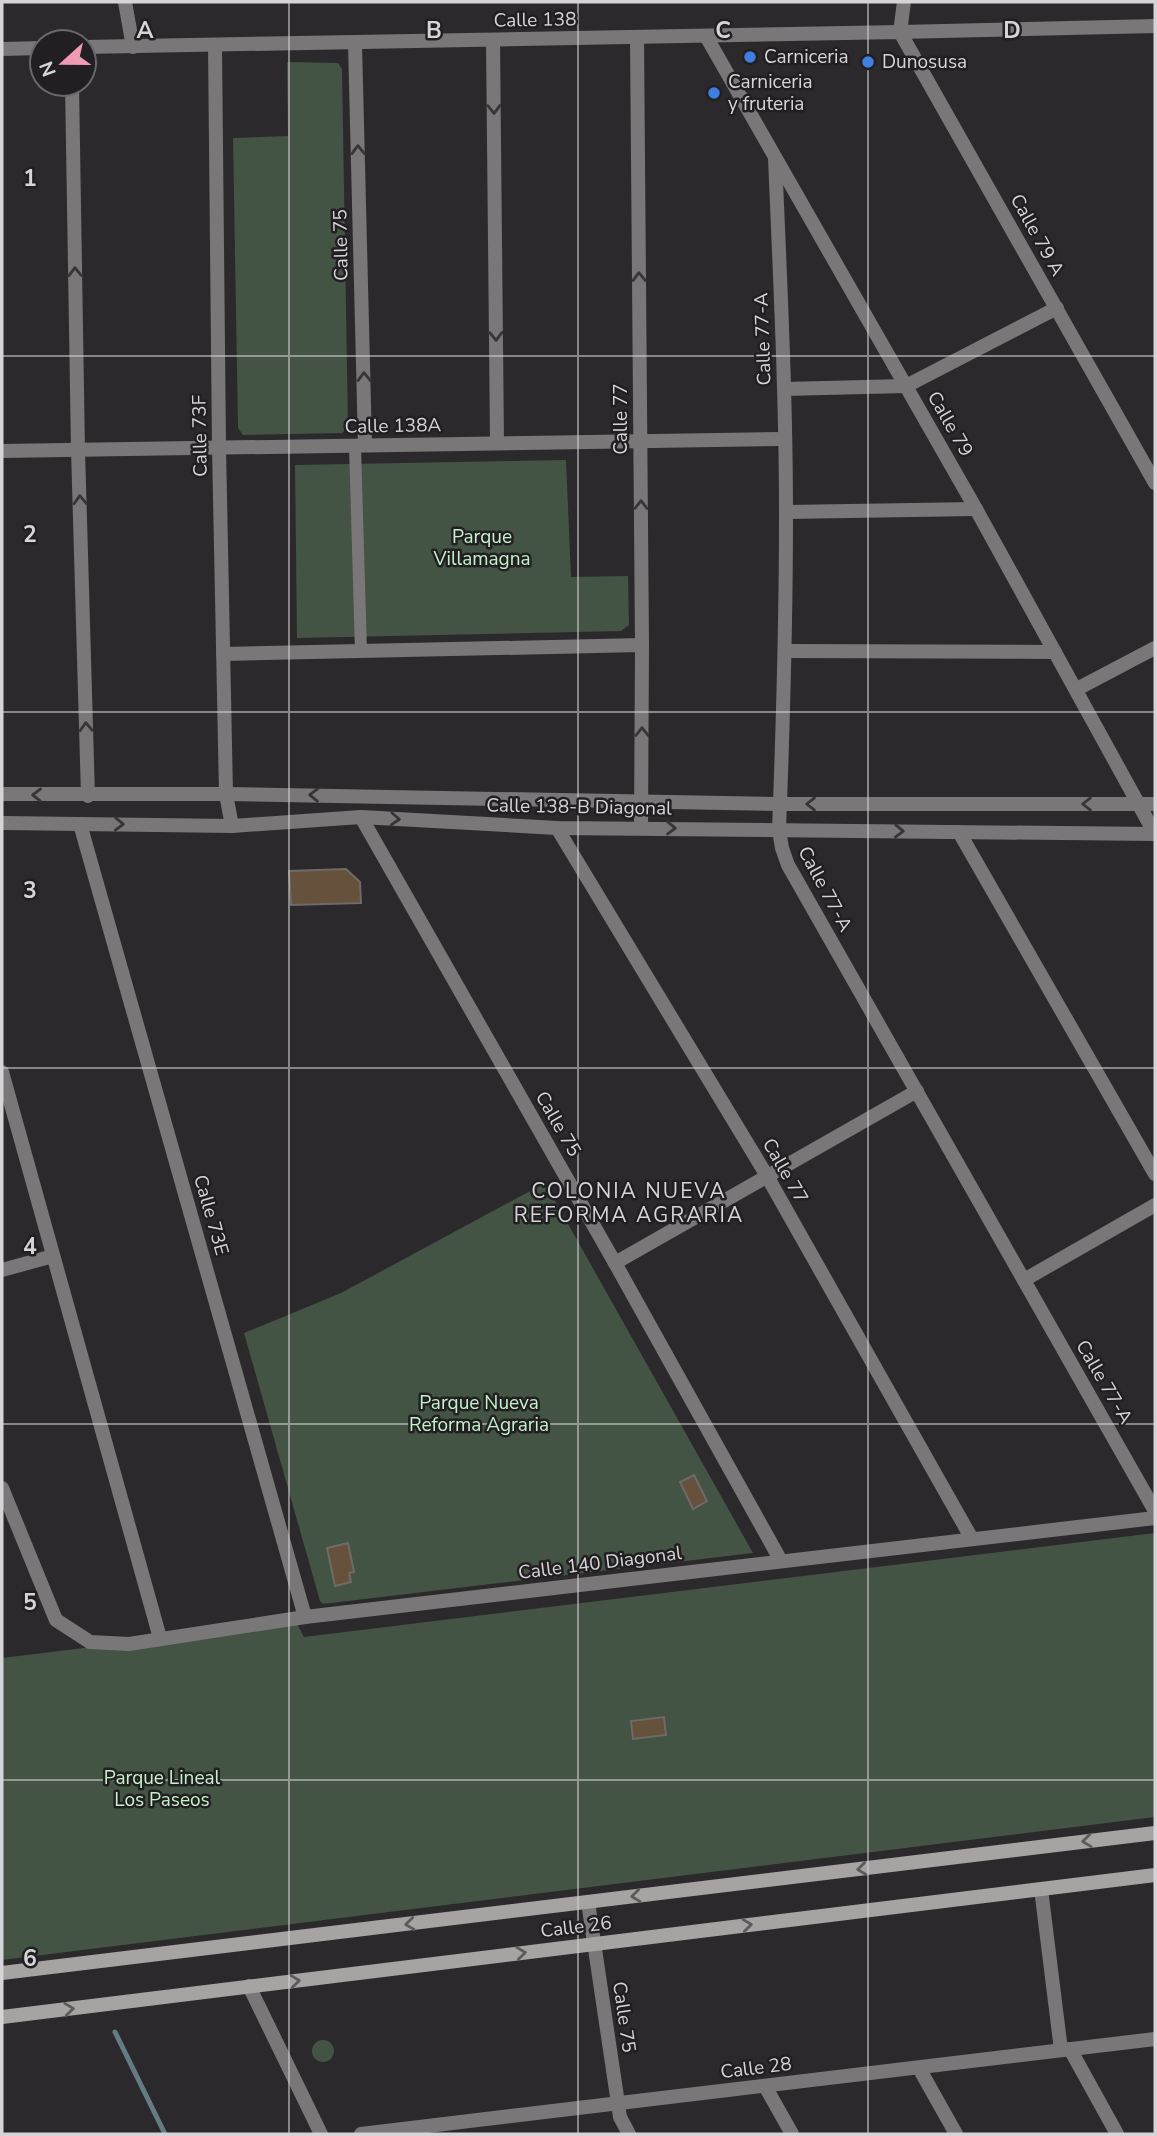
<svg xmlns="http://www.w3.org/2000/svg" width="1157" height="2136" viewBox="0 0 1157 2136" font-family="'Nunito Sans',sans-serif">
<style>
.green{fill:#435344}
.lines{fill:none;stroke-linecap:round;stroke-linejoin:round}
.stream{stroke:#637c82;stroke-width:5}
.building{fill:#66523c;stroke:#6e6b67;stroke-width:2}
.pedestrian{stroke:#797777;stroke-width:12}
.minor{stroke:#797777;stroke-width:14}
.tertiary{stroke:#797777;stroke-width:14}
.secondary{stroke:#a7a3a2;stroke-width:14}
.oneway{stroke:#383537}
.oneway2{stroke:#5e5a5c}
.grid{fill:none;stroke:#d6d4d6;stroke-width:2;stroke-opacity:0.55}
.shop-dot{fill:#3f7fe0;stroke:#221f22;stroke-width:2.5}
.labels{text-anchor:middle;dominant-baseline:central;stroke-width:5;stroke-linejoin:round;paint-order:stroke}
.street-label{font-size:19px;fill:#d6d4d6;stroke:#221f22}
.poi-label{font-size:19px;fill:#d6d4d6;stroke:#221f22;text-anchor:start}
.park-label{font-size:19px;fill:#c4f2c8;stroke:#221f22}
.neighbourhood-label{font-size:21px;letter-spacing:2px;fill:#d6d4d6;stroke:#221f22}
.grid-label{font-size:23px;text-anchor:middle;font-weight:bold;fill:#d6d4d6;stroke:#221f22;stroke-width:5;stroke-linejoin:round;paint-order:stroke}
</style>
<rect width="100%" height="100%" fill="#2c292c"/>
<g class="green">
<polygon points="287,62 338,63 342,69 348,427 342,433 243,435 238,428 233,138 288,136"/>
<polygon points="566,460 571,577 628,576 629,625 621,631 297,638 295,465"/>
<polygon points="545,1183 753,1553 323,1604 320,1601 244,1333 341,1293"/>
<polygon points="1155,1533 1155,1817 2,1960 2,1658 296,1622 304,1637"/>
<circle cx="323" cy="2051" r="11"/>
</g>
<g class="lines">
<polyline class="stream" points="115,2032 165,2134"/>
</g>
<g class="building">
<polygon points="346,869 360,882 361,903 291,905 289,871"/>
<polygon points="694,1475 707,1501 693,1509 680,1482"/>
<polygon points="348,1543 354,1572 349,1573 351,1582 335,1586 327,1548"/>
<polygon points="664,1717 666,1735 633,1739 631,1721"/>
</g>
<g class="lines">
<polyline class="pedestrian" points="355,446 361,651"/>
<g class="minor">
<polyline points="125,2 133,47"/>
<polyline points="904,2 900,32 1155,26"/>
<polyline points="706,36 976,509 1155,834"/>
<polyline points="637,37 642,645 641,828"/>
<polyline points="493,40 497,443"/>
<polyline points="355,43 365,445"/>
<polyline points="215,45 219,448 226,794 232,826"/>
<polyline points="72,84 78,450 88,796"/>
<path d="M 775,158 C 780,277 786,396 786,515 C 786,620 783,725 779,830 L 782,848 L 788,865 L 1155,1511"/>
<polyline points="784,389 906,386 1057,308"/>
<polyline points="2,451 784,439"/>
<polyline points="786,512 976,509"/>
<polyline points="785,651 1055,652"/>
<polyline points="223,654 642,645"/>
<polyline points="1077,689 1155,648"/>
<polyline points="361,817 615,1263 781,1561"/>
<polyline points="80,824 305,1617"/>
<polyline points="557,828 767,1176 972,1539"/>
<polyline points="959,832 1155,1174"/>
<polyline points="2,1072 160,1638"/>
<polyline points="615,1263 917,1091"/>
<polyline points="2,1270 53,1256"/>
<polyline points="1024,1280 1155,1205"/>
<polyline points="2,1488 56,1620 90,1642 129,1644 305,1617 1155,1518"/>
<polyline points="1041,1889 1061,2050"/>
<polyline points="249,1986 321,2134"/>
<polyline points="1070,2049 1117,2134"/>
<polyline points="919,2068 956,2134"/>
<polyline points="765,2086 792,2134"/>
<polyline points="361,2134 1155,2039"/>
</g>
<g class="tertiary">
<polyline points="84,47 900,32 1155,483"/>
<polyline points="2,49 42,48"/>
<polyline points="2,794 226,794 780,804 1155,804"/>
<polyline points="2,823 232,826 361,817 557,828 1155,834"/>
<polyline points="588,1902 620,2117 629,2134"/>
</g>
<g class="secondary">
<polyline points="2,1973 1155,1833"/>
<polyline points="2,2017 1155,1875"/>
</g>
</g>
<defs><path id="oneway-chevron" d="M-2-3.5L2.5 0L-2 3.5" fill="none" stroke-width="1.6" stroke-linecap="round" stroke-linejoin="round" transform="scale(1.75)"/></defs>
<g class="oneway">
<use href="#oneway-chevron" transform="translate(494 109) rotate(89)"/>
<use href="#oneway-chevron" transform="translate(358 150) rotate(-91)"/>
<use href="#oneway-chevron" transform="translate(75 272) rotate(-91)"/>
<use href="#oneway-chevron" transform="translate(639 277) rotate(-91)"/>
<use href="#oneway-chevron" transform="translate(496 336) rotate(89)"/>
<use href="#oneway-chevron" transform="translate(364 377) rotate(-91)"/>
<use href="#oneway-chevron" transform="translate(80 500) rotate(-92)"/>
<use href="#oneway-chevron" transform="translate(641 505) rotate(-90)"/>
<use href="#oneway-chevron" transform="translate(86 727) rotate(-92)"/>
<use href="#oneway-chevron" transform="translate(642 732) rotate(-90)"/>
<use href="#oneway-chevron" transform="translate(37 795) rotate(-179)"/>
<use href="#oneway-chevron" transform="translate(314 795) rotate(-179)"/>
<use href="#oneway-chevron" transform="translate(811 804) rotate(-180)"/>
<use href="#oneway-chevron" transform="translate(1087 804) rotate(-180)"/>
<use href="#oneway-chevron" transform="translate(395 819) rotate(3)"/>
<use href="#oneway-chevron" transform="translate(119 824) rotate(1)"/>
<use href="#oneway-chevron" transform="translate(671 828) rotate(1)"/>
<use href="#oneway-chevron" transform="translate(899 831) rotate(1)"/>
</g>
<g class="oneway2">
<use href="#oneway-chevron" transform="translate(1087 1841) rotate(173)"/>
<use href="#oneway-chevron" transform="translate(862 1869) rotate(173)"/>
<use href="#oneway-chevron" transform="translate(636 1896) rotate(173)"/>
<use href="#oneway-chevron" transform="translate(410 1924) rotate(173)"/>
<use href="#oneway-chevron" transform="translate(747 1925) rotate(-7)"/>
<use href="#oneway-chevron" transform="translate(521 1953) rotate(-7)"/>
<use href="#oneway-chevron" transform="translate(295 1981) rotate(-7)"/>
<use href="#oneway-chevron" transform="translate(69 2009) rotate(-7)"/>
</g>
<path class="grid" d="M 289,2 L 289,2134M 578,2 L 578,2134M 868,2 L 868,2134M 2,356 L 1155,356M 2,712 L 1155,712M 2,1068 L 1155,1068M 2,1424 L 1155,1424M 2,1780 L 1155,1780"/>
<g class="shop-dot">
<circle cx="750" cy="57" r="7"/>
<circle cx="868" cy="62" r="7"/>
<circle cx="714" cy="93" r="7"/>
</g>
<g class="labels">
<g class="street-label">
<text transform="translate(535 20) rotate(-1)">Calle 138</text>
<text transform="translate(1037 235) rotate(61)">Calle 79 A</text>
<text transform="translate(341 245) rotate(-91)">Calle 75</text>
<text transform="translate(763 339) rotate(-92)">Calle 77-A</text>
<text transform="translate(621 419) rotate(-90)">Calle 77</text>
<text transform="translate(950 424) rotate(60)">Calle 79</text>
<text transform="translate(393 426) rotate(-1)">Calle 138A</text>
<text transform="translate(200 436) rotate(-91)">Calle 73F</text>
<text transform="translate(579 807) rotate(1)">Calle 138-B Diagonal</text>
<text transform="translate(825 889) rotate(62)">Calle 77-A</text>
<text transform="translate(558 1124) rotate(60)">Calle 75</text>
<text transform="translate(785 1171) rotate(60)">Calle 77</text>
<text transform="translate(211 1215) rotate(74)">Calle 73E</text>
<text transform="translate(1104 1382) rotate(60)">Calle 77-A</text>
<text transform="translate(600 1563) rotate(-7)">Calle 140 Diagonal</text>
<text transform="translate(576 1927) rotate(-7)">Calle 26</text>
<text transform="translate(624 2017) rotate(82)">Calle 75</text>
<text transform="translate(756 2068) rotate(-7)">Calle 28</text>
</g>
<g class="poi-label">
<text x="764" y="57">Carniceria</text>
<text x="882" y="62">Dunosusa</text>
<text x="728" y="82">Carniceria<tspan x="728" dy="22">y fruteria</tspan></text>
</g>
<g class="park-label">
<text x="482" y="537">Parque<tspan x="482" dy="22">Villamagna</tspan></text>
<text x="479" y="1403">Parque Nueva<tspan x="479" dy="22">Reforma Agraria</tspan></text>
<text x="162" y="1778">Parque Lineal<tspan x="162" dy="22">Los Paseos</tspan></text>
</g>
<g class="neighbourhood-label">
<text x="629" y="1191">COLONIA NUEVA<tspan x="629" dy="24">REFORMA AGRARIA</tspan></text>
</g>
</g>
<g class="grid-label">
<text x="145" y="38">A</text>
<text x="434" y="38">B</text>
<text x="723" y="38">C</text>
<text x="1012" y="38">D</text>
<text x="30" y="186">1</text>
<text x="30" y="542">2</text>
<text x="30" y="898">3</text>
<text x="30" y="1254">4</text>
<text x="30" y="1610">5</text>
<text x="30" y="1966">6</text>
</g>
<rect width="1157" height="2136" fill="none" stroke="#d6d4d6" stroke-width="7"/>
<g transform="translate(63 63) rotate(249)"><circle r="33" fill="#221f22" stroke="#6a676a" stroke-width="2"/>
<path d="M0-5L12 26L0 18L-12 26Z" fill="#f19ab4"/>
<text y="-10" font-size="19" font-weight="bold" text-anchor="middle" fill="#d6d4d6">N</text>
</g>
</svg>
